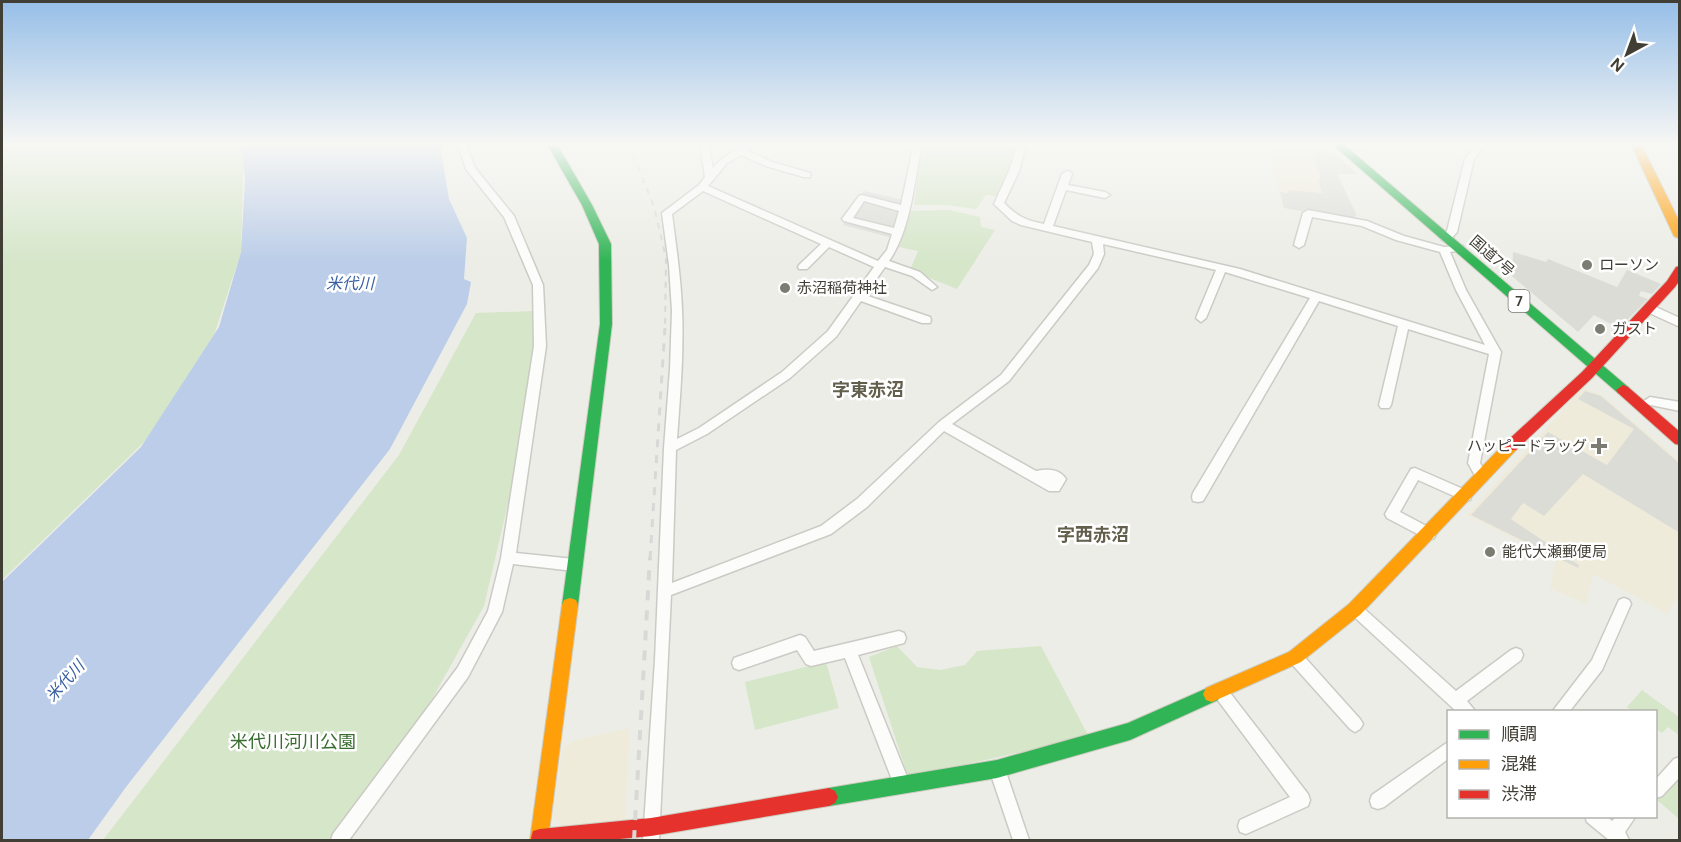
<svg xmlns="http://www.w3.org/2000/svg" width="1681" height="842" viewBox="0 0 1681 842" font-family="'DM Sans','Noto Sans JP',sans-serif">
<style>
.commercial{fill:#efebdb}
.green{fill:#d5e6c9}
.parking{fill:#dcdcd7}
.water{fill:#bbcde8}
.lines{fill:none;stroke-linecap:round;stroke-linejoin:round}
.street-casing{stroke:#cbcac5;stroke-width:3}
.fast-casing{stroke:#cccbbf;stroke-width:2}
.slow-casing{stroke:#cccbbf;stroke-width:2}
.jam-casing{stroke:#cccbbf;stroke-width:2}
.street{fill:#fcfcfb;fill-rule:evenodd}
.fast{fill:#30b455;fill-rule:evenodd}
.slow{fill:#ff9f0a;fill-rule:evenodd}
.jam{fill:#e5322d;fill-rule:evenodd}
.rail-far2{stroke:#d8d8d7;stroke-width:2;stroke-dasharray:6 6;stroke-linecap:butt}
.rail-far1{stroke:#d8d8d7;stroke-width:3;stroke-dasharray:8 8;stroke-linecap:butt}
.rail{stroke:#d8d8d7;stroke-width:4;stroke-dasharray:10 10;stroke-linecap:butt}
.poi-dot{fill:#7d7c73;stroke:#fff;stroke-width:2}
.labels{text-anchor:middle;dominant-baseline:central;stroke-width:5;stroke-linejoin:round;paint-order:stroke}
.shield{fill:#fff;stroke:#7a7972;stroke-width:1.5}
.shield-label{font-size:14px;font-weight:bold;fill:#413f35}
.street-label{font-size:15px;fill:#413f35;stroke:#fff}
.poi-label{font-size:15px;fill:#413f35;stroke:#fff;text-anchor:start}
.water-label{font-size:16px;font-style:italic;fill:#3a60a2;stroke:#fff}
.quarter-label{font-size:18px;font-weight:bold;fill:#635f4d;stroke:#fff}
.near-park-label{font-size:18px;fill:#396d2f;stroke:#fff}
</style>
<rect width="100%" height="100%" fill="#edede7"/>
<g class="commercial">
<polygon points="1262,144 1323,144 1357,174 1337,174 1357,214 1355,220 1283,208 1269,154"/>
<polygon points="1585,389 1602,395 1679,460 1679,593 1668,614 1593,574 1586,604 1550,588 1556,559 1467,515 1581,390"/>
<polygon points="630,728 625,819 564,830 553,815 563,746 576,740"/>
</g>
<g class="green">
<polygon points="2,144 244,144 241,252 214,335 146,440 2,580"/>
<polygon points="922,144 984,144 1016,149 1012,170 996,196 986,195 976,209 947,205 914,205"/>
<polygon points="949,210 980,217 981,227 995,230 957,289 910,270 918,251 899,247 911,211"/>
<polygon points="533,311 535,351 510,495 484,606 427,708 344,827 333,840 103,840 399,455 476,313"/>
<polygon points="897,646 917,667 940,670 965,665 977,651 1041,646 1089,737 908,777 869,657"/>
<polygon points="826,662 839,708 755,730 745,682"/>
<polygon points="1642,690 1679,717 1679,735 1668,727 1662,733 1656,729 1656,712 1632,711 1627,707"/>
<polygon points="1675,779 1679,783 1679,819 1656,799"/>
</g>
<g class="parking">
<polygon points="1325,151 1328,154 1333,153 1357,174 1337,174 1356,214 1354,220 1284,208 1280,192 1288,193 1288,190 1322,193 1318,179 1321,179 1312,152"/>
<polygon points="864,191 903,200 893,238 843,225"/>
<polygon points="1513,252 1546,262 1548,259 1617,287 1627,270 1661,284 1652,294 1641,291 1639,296 1648,299 1622,325 1616,322 1613,325 1594,315 1578,332 1512,276"/>
<polygon points="1585,391 1601,396 1679,463 1680,533 1583,474 1544,516 1523,503 1511,519 1579,565 1578,568 1471,515 1548,432 1607,465 1634,429 1578,399"/>
</g>
<polygon class="water" points="244,144 446,144 441,152 449,199 467,238 464,279 471,282 467,304 390,449 126,787 88,840 2,840 2,582 141,447 219,327 241,252 245,180 242,149"/>
<g class="lines">
<g class="street-casing">
<g id="street">
<polygon points="458,144 466,144 475,168 514,216 543,285 546,346 516,553 574,559 579,561 581,565 579,569 574,571 513,564 502,612 468,677 349,840 331,840 333,834 458,667 488,611 501,558 534,346 533,285 504,217 466,169"/>
<path d="M 700,144 L 708,144 L 713,168 C 724,155 742,144 759,144 L 748,151 L 772,162 L 810,173 L 810,177 L 804,177 L 766,166 L 741,155 L 727,163 L 708,186 L 878,261 L 887,250 L 892,234 L 844,221 L 842,219 L 859,196 L 862,195 L 901,205 L 912,153 L 911,144 L 919,144 L 920,153 C 914,187 909,233 889,261 L 920,272 L 937,287 L 932,290 L 912,276 L 885,267 L 865,295 L 930,317 L 931,320 L 930,323 L 922,323 L 861,301 L 836,337 L 790,378 L 707,434 L 676,450 L 672,583 L 821,526 L 857,499 L 939,422 L 1001,375 L 1089,265 L 1094,254 L 1092,242 L 1021,225 L 1012,221 L 994,204 L 1009,171 L 1018,144 L 1026,144 L 1019,171 L 1004,203 C 1018,217 1025,220 1044,224 L 1062,174 L 1067,171 L 1070,172 L 1072,174 L 1068,185 L 1105,192 L 1110,195 L 1105,198 L 1066,190 L 1053,226 L 1240,269 L 1485,345 L 1456,290 L 1440,252 L 1396,240 L 1362,226 L 1312,217 L 1304,245 L 1299,248 L 1294,245 L 1303,213 L 1308,210 L 1367,221 L 1404,236 L 1444,247 L 1463,246 L 1463,250 L 1450,252 L 1466,290 L 1501,352 L 1480,463 L 1488,477 L 1486,481 L 1478,481 L 1468,463 L 1489,354 L 1408,329 L 1391,405 L 1389,408 L 1381,408 L 1379,405 L 1398,326 L 1319,301 L 1203,501 L 1198,502 L 1193,501 L 1192,497 L 1193,493 L 1310,298 L 1225,272 L 1206,318 L 1201,322 L 1196,318 L 1216,270 L 1103,244 L 1104,254 L 1098,268 L 1009,381 L 952,424 L 1036,471 C 1047,469 1059,468 1066,479 L 1059,491 L 1049,491 L 944,431 L 867,507 L 831,534 L 671,595 L 659,840 L 643,840 L 655,660 L 664,448 L 670,369 L 672,311 L 669,265 L 662,213 L 699,185 L 705,177 ZM 703,191 L 821,244 L 799,265 L 798,267 L 799,269 L 807,269 L 829,247 L 874,267 L 828,331 L 782,372 L 699,428 L 677,439 C 680,396 684,353 682,310 C 681,278 676,246 672,214 ZM 864,201 L 899,211 L 894,228 L 853,218 Z"/>
<polygon points="1334,144 1375,144 1371,147 1338,147"/>
<polygon points="1477,144 1486,144 1474,159 1457,232 1450,240 1442,240 1441,238 1447,231 1465,159"/>
<polygon points="1649,304 1680,318 1680,327 1645,311 1644,308"/>
<polygon points="1650,397 1680,402 1680,411 1646,404 1644,401"/>
<polygon points="1415,468 1470,492 1471,496 1470,500 1465,501 1418,480 1400,512 1434,530 1436,534 1434,538 1429,540 1387,518 1385,514 1411,469"/>
<polygon points="1624,598 1629,600 1631,604 1602,670 1569,712 1552,712 1592,660 1619,600"/>
<polygon points="1355,603 1360,605 1456,691 1511,650 1516,648 1521,650 1523,655 1521,660 1467,701 1476,712 1457,712 1350,613 1348,609 1350,605"/>
<polygon points="899,631 904,633 906,638 904,643 858,655 910,784 908,790 902,792 896,790 845,658 811,666 806,664 797,650 739,670 734,668 732,663 734,658 800,635 805,637 814,651"/>
<polygon points="1295,650 1300,652 1360,719 1363,724 1360,729 1355,732 1350,729 1290,662 1288,657 1290,652"/>
<polygon points="1219,683 1224,685 1308,794 1310,800 1308,806 1246,834 1240,832 1238,826 1240,820 1290,797 1214,695 1211,690 1214,685"/>
<polygon points="1448,742 1448,759 1384,807 1378,809 1372,807 1370,801 1372,795"/>
<polygon points="1680,757 1680,777 1662,796 1656,798 1656,779 1674,759"/>
<polygon points="997,761 1003,763 1005,769 1029,840 1013,840 989,769 991,763"/>
<polygon points="1585,816 1606,816 1612,821 1617,816 1636,816 1625,832 1629,840 1609,840 1587,822"/>
</g>
</g>
<g class="fast-casing">
<g id="fast">
<polygon points="547,144 557,144 592,205 611,244 612,324 578,605 576,610 570,612 564,610 562,605 600,324 599,244 582,205"/>
<polygon points="1332,144 1343,144 1628,387 1630,390 1628,393 1618,393"/>
<polygon points="1212,686 1218,688 1221,694 1218,700 1130,740 997,778 829,806 823,803 820,797 823,791 829,788 997,760 1128,723"/>
</g>
</g>
<g class="slow-casing">
<g id="slow">
<polygon points="1631,144 1641,144 1680,223 1680,239 1674,236"/>
<polygon points="1511,441 1516,442 1518,446 1516,450 1361,614 1301,662 1212,702 1206,700 1203,694 1206,688 1289,652 1349,604 1506,442"/>
<polygon points="570,598 576,600 578,605 548,840 530,840 562,605 564,600"/>
</g>
</g>
<g class="jam-casing">
<g id="jam">
<polygon points="1680,266 1680,280 1675,287 1592,378 1516,450 1506,450 1504,446 1506,442 1582,372 1667,281 1676,267"/>
<polygon points="1623,385 1628,387 1680,432 1680,445 1675,444 1618,393 1616,390"/>
<polygon points="829,788 835,791 838,797 835,803 829,806 651,836 609,840 532,840 531,838 533,831 540,829 651,818"/>
</g>
</g>
<use href="#street" class="street"/>
<use href="#fast" class="fast"/>
<use href="#slow" class="slow"/>
<use href="#jam" class="jam"/>
<polyline class="rail-far2" points="629,144 654,207 666,258 665,330"/>
<polyline class="rail-far1" points="650,559 665,328"/>
<polyline class="rail" points="634,840 650,557"/>
</g>
<linearGradient id="sky" x2="0" y2="1"><stop stop-color="#96bee8"/><stop offset="0.55" stop-color="#f7f7f4"/><stop offset="1" stop-color="#f7f7f4" stop-opacity="0"/></linearGradient>
<rect width="1681" height="262" fill="url(#sky)"/>
<g class="poi-dot">
<circle cx="1587" cy="265" r="6"/>
<circle cx="785" cy="288" r="6"/>
<circle cx="1600" cy="329" r="6"/>
<path d="M1596 437h6v6h6v6h-6v6h-6v-6h-6v-6h6z"/>
<circle cx="1490" cy="552" r="6"/>
</g>
<g class="labels">
<rect class="shield" x="1508.5" y="290" width="21" height="22" rx="4.5"/>
<g class="shield-label">
<text x="1519" y="301">7</text>
</g>
<g class="street-label">
<text transform="translate(1492 256) rotate(41)">国道7号</text>
</g>
<g class="poi-label">
<text x="1599" y="265">ローソン</text>
<text x="797" y="288">赤沼稲荷神社</text>
<text x="1612" y="329">ガスト</text>
<text x="1587" y="446" text-anchor="end">ハッピードラッグ</text>
<text x="1502" y="552">能代大瀬郵便局</text>
</g>
<g class="water-label">
<text x="350" y="283">米代川</text>
<text transform="translate(65 681) rotate(-48)">米代川</text>
</g>
<g class="quarter-label">
<text x="868" y="390">字東赤沼</text>
<text x="1093" y="535">字西赤沼</text>
</g>
<g class="near-park-label">
<text x="293" y="742">米代川河川公園</text>
</g>
</g>
<rect width="1681" height="842" fill="none" stroke="#413f35" stroke-width="6"/>
<rect x="1447" y="710" width="210" height="108" fill="#ffffff" stroke="#b3b2ae" stroke-width="1.5"/>
<rect x="1459" y="730" width="30" height="9" fill="#30b455" stroke="#b3b2ae" stroke-width="1.5"/>
<text x="1501" y="740" font-size="18" fill="#413f35">順調</text>
<rect x="1459" y="760" width="30" height="9" fill="#ff9f0a" stroke="#b3b2ae" stroke-width="1.5"/>
<text x="1501" y="770" font-size="18" fill="#413f35">混雑</text>
<rect x="1459" y="790" width="30" height="9" fill="#e5322d" stroke="#b3b2ae" stroke-width="1.5"/>
<text x="1501" y="800" font-size="18" fill="#413f35">渋滞</text>
<g transform="translate(1627 54) rotate(221)" stroke="#ffffff" stroke-width="4.5" paint-order="stroke">
<path d="M0-4.5L10 22L0 15L-10 22Z" fill="#413f35"/>
<text y="-9" font-size="16" font-weight="bold" text-anchor="middle" fill="#413f35">N</text>
</g>
</svg>
